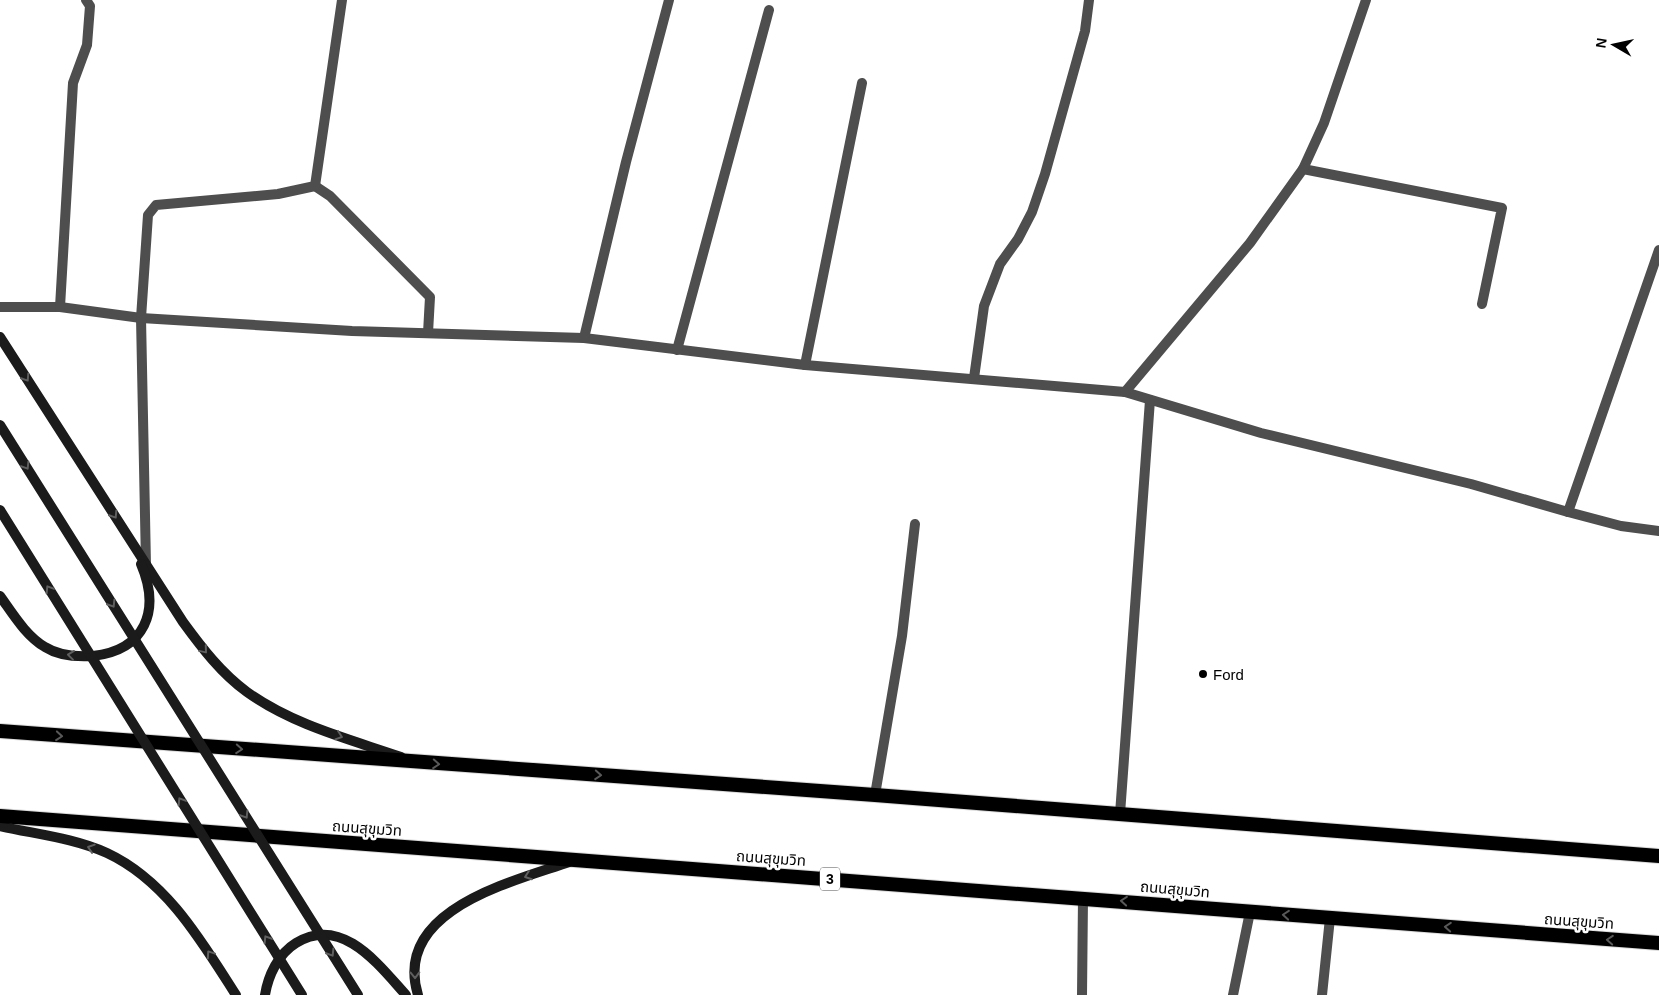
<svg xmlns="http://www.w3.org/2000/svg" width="1659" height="995" viewBox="0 0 1659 995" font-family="Helvetica,'Noto Sans Thai',sans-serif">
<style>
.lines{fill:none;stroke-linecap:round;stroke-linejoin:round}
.trunk-casing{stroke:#dbdbdb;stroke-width:16}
.service{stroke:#4e4e4e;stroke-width:10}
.minor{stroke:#4e4e4e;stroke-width:10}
.secondary{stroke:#1b1b1b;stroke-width:10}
.trunk{stroke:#000;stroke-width:14}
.secondary-bridge{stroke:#1b1b1b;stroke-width:10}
.oneway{stroke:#5f5f5f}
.oneway2{stroke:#595959}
.poi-dot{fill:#000;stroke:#fff;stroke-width:2}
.labels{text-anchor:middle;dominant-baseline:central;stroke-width:5;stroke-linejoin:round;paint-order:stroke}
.shield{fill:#fff;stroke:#4c4c4c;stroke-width:1}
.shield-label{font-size:14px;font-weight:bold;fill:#000}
.poi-label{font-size:15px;fill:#000;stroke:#fff;text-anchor:start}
.street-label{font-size:15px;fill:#000;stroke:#fff}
</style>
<rect width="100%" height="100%" fill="#fff"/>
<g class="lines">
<g class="trunk-casing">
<g id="trunk">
<polyline points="0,731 875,795 1659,856"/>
<polyline points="0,816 1659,943"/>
</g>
</g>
<g class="service">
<polyline points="875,795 902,636 915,524"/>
<polyline points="1120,814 1150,400"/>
<polyline points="1082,995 1083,898"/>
<polyline points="1233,995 1250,912"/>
</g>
<g class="minor">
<polyline points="1303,169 1502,208 1482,304"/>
<polyline points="315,186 330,196 430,297 428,333"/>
<polyline points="0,307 60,307 141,318 352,331 584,338 805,365 1125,392 1261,433 1471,484 1568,512 1621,526 1659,531"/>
<polyline points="60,307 73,83 87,45 90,6 86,0"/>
<polyline points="584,338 626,162 669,0"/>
<polyline points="677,350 769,10"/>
<polyline points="805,365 862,83"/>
<polyline points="974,378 984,306 1000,264 1018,239 1032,212 1045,174 1085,31 1089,0"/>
<polyline points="1125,392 1250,243 1303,169 1324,123 1366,0"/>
<polyline points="1568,512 1659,250"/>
<polyline points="146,565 141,318 148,215 156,205 278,194 315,186 342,0"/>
<polyline points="1322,995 1330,918"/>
</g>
<g class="secondary">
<path d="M 0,337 L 183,622 C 202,648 221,673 247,692 C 293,725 349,739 401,757"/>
<path d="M 0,596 C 13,614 26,636 45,647 C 59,656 77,657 93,656 C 145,650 161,611 141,564"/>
<path d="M 0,826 C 35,834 74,838 107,853 C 167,881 202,942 236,995"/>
<path d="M 265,995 C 268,976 278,954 296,943 C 342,915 378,964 406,995"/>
<path d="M 418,995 C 392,910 512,882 569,862"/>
</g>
<use href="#trunk" class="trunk"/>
<g class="secondary-bridge">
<polyline points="0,425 358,995"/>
<polyline points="0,510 302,995"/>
</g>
</g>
<defs><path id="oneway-chevron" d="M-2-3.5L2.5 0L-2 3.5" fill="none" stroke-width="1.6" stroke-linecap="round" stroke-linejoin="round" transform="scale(1.25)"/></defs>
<g class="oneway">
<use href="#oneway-chevron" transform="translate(26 378) rotate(57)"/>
<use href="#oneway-chevron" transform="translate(26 466) rotate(58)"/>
<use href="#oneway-chevron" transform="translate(114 515) rotate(57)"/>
<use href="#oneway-chevron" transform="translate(49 589) rotate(-122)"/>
<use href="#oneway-chevron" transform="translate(112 604) rotate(58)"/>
<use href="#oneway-chevron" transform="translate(204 650) rotate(50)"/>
<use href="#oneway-chevron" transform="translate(71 655) rotate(-173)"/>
<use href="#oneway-chevron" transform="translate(339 736) rotate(19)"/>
<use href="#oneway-chevron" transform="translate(181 801) rotate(-122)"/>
<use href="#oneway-chevron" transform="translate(245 815) rotate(58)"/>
<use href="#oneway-chevron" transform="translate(91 848) rotate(-162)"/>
<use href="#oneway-chevron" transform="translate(528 876) rotate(160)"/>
<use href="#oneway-chevron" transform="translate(267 939) rotate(-122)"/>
<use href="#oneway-chevron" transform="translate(331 953) rotate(58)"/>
<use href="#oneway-chevron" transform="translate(210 954) rotate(-124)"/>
<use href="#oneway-chevron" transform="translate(415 975) rotate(89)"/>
</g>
<g class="oneway2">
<use href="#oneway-chevron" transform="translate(59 736) rotate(5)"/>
<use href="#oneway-chevron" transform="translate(239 749) rotate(4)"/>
<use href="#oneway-chevron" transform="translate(436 764) rotate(4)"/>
<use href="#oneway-chevron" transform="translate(598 775) rotate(4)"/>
<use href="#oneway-chevron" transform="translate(1124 901) rotate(-175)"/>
<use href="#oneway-chevron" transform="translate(1286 915) rotate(-175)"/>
<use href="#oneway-chevron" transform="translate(1448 927) rotate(-176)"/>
<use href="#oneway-chevron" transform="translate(1610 940) rotate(-176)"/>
</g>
<circle class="poi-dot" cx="1203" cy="674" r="5"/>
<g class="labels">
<rect class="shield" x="820" y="867.5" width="20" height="23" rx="4"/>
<g class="shield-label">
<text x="830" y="879">3</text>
</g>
<g class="poi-label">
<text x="1213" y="674">Ford</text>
</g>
<g class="street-label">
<text transform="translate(367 828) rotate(4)">ถนนสุขุมวิท</text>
<text transform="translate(771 858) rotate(4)">ถนนสุขุมวิท</text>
<text transform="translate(1175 889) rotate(5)">ถนนสุขุมวิท</text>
<text transform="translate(1579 921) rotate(4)">ถนนสุขุมวิท</text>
</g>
</g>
<g transform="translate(1614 45) rotate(279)" stroke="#ffffff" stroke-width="4" paint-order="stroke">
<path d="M0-4L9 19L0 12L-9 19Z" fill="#000000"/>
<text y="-8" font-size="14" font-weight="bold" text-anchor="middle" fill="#000000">N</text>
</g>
</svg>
